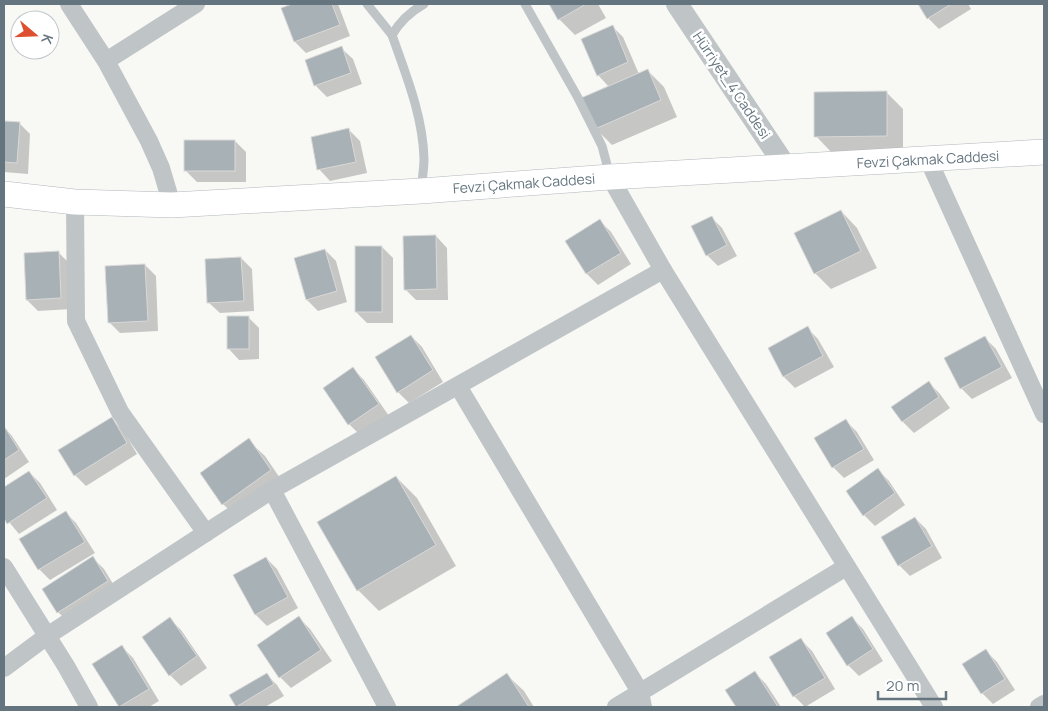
<svg xmlns="http://www.w3.org/2000/svg" width="1048" height="711" viewBox="0 0 1048 711" font-family="Manrope,sans-serif">
<style>
.shadow{fill:#0003}
.building{fill:#a8b1b6;stroke:#dad9d8}
.lines{fill:none;stroke-linecap:round;stroke-linejoin:round}
.secondary-casing{stroke:#b2b8bc;stroke-width:26}
.service{stroke:#bfc4c7;stroke-width:9}
.minor{stroke:#bfc4c7;stroke-width:18}
.tertiary{stroke:#bfc4c7;stroke-width:22}
.secondary{stroke:#fff;stroke-width:25}
.labels{text-anchor:middle;dominant-baseline:central;stroke-width:5;stroke-linejoin:round;paint-order:stroke}
.street-label{font-size:14px;fill:#64757f;stroke:#fff}
</style>
<rect width="100%" height="100%" fill="#f8f8f5"/>
<g class="shadow">
<polygon points="296,4 338,4 350,36 306,53 295,42 282,9"/>
<polygon points="550,4 598,4 606,18 575,35 559,19"/>
<polygon points="919,4 968,4 971,9 939,29 928,18"/>
<polygon points="612,26 623,37 639,74 647,70 664,87 677,117 612,145 596,129 609,87 598,75"/>
<polygon points="341,48 353,59 362,84 327,97 316,86 306,60"/>
<polygon points="886,92 903,109 903,152 832,153 816,136"/>
<polygon points="4,122 19,123 30,134 28,174 4,172"/>
<polygon points="349,130 360,141 367,173 330,181 319,169"/>
<polygon points="235,141 246,152 246,182 197,182 185,170"/>
<polygon points="841,211 857,228 877,268 831,289 815,273"/>
<polygon points="711,217 722,228 737,256 718,266 707,255"/>
<polygon points="600,221 611,232 631,264 598,285 587,274 567,242"/>
<polygon points="436,236 447,248 448,300 416,300 405,289"/>
<polygon points="382,247 393,258 393,323 367,323 356,312"/>
<polygon points="325,250 336,261 347,302 318,311 307,300"/>
<polygon points="58,252 69,263 72,309 38,311 27,300"/>
<polygon points="241,258 252,269 254,311 220,313 208,302"/>
<polygon points="145,265 156,276 158,331 120,333 109,322"/>
<polygon points="248,317 259,328 259,359 239,360 228,348"/>
<polygon points="807,328 818,339 834,367 795,388 784,377 770,349"/>
<polygon points="411,336 422,347 443,382 409,403 398,392"/>
<polygon points="985,338 996,349 1012,378 972,399 961,388"/>
<polygon points="353,369 364,380 389,416 360,435 349,424 325,388"/>
<polygon points="929,383 940,394 950,408 914,433 903,422"/>
<polygon points="112,419 123,430 137,454 86,486 75,475"/>
<polygon points="846,421 857,432 874,460 844,478 833,467 816,439"/>
<polygon points="4,427 12,436 29,462 4,479"/>
<polygon points="248,440 265,456 286,487 239,520 223,504"/>
<polygon points="878,470 889,481 905,505 875,526 864,515 847,491"/>
<polygon points="29,472 40,483 57,510 19,534 4,516 4,488"/>
<polygon points="396,477 417,498 456,566 379,611 358,590"/>
<polygon points="65,512 76,523 95,553 50,580 39,569 21,539"/>
<polygon points="915,518 926,529 942,558 910,576 899,565"/>
<polygon points="93,558 104,569 118,592 69,623 58,612"/>
<polygon points="266,558 277,569 298,608 267,626 256,615 234,576"/>
<polygon points="299,618 310,629 332,661 291,688 280,677 258,645"/>
<polygon points="852,618 863,629 883,661 859,676 848,665"/>
<polygon points="170,619 181,630 207,668 181,686 170,675"/>
<polygon points="801,640 812,651 835,689 805,707 794,696"/>
<polygon points="122,647 133,658 159,701 149,707 121,707 94,664"/>
<polygon points="986,651 997,662 1015,690 993,704 982,693"/>
<polygon points="755,673 766,684 781,707 738,707 727,690"/>
<polygon points="266,674 277,685 284,696 265,707 238,707 231,696"/>
<polygon points="507,675 524,691 534,707 458,707"/>
</g>
<g class="building">
<polygon points="292,4 332,4 340,25 294,42 281,8"/>
<polygon points="549,4 586,4 558,20"/>
<polygon points="918,4 951,4 927,19"/>
<polygon points="613,25 628,62 597,76 581,39"/>
<polygon points="342,46 351,73 314,86 305,60"/>
<polygon points="648,69 661,100 595,129 581,98"/>
<polygon points="887,91 887,136 814,137 814,92"/>
<polygon points="4,121 20,122 17,163 4,162"/>
<polygon points="349,128 356,162 317,170 311,137"/>
<rect x="184" y="140" width="51" height="31"/>
<polygon points="841,210 861,251 814,274 794,233"/>
<polygon points="712,216 727,245 706,256 691,226"/>
<polygon points="600,219 621,253 586,274 565,241"/>
<polygon points="436,235 437,289 404,290 403,236"/>
<rect x="355" y="246" width="27" height="66"/>
<polygon points="325,249 337,291 306,300 294,258"/>
<polygon points="59,251 61,298 26,300 24,253"/>
<polygon points="241,257 244,301 207,303 205,259"/>
<polygon points="145,264 148,321 108,323 105,266"/>
<rect x="227" y="316" width="22" height="33"/>
<polygon points="808,326 823,356 783,377 768,348"/>
<polygon points="411,335 433,370 397,393 375,357"/>
<polygon points="985,336 1002,367 960,389 944,358"/>
<polygon points="353,367 379,404 348,425 323,388"/>
<polygon points="929,381 939,397 902,422 891,407"/>
<polygon points="112,417 127,443 74,476 58,450"/>
<polygon points="846,419 864,449 832,468 814,438"/>
<polygon points="4,426 19,450 4,460"/>
<polygon points="249,438 271,470 222,505 200,473"/>
<polygon points="878,468 895,493 863,516 846,491"/>
<polygon points="29,471 47,498 7,524 4,518 4,487"/>
<polygon points="396,476 436,545 357,591 317,522"/>
<polygon points="66,511 85,542 38,570 19,539"/>
<polygon points="915,517 932,546 898,566 881,537"/>
<polygon points="93,556 108,581 57,613 42,589"/>
<polygon points="266,557 288,597 255,615 233,575"/>
<polygon points="299,616 321,650 279,678 257,645"/>
<polygon points="852,616 873,649 847,666 826,633"/>
<polygon points="170,617 197,656 169,676 142,637"/>
<polygon points="801,638 825,678 793,697 769,657"/>
<polygon points="122,645 149,689 119,707 92,664"/>
<polygon points="986,649 1005,679 981,694 962,664"/>
<polygon points="755,671 778,707 736,707 725,690"/>
<polygon points="267,673 274,684 236,707 229,695"/>
<polygon points="507,673 529,707 456,707"/>
</g>
<g class="lines">
<g class="secondary-casing">
<polyline id="secondary" points="4,194 75,202 172,205 421,191 610,177 1044,152"/>
</g>
<g class="service">
<polyline points="367,4 392,35"/>
<polyline points="525,4 577,96 602,146 610,176"/>
<path d="M 421,190 C 422,180 424,169 424,159 C 423,116 406,75 392,35 C 400,21 410,12 424,4"/>
</g>
<g class="minor">
<polyline points="69,4 106,61 149,141 161,168 172,205"/>
<polyline points="106,61 196,4"/>
<polyline points="928,159 1044,414"/>
<polyline points="610,177 663,270 934,707"/>
<polyline points="75,202 76,321 120,412 206,533"/>
<polyline points="458,386 640,692 643,707"/>
<polyline points="272,490 387,707"/>
<polyline points="4,567 66,666 89,707"/>
<polyline points="4,668 47,636 272,490 663,270"/>
<polyline points="616,707 846,567"/>
<polyline points="1039,707 1044,704"/>
</g>
<polyline class="tertiary" points="677,4 786,167"/>
<use href="#secondary" class="secondary"/>
</g>
<g class="labels">
<g class="street-label">
<text transform="translate(732 85) rotate(56)">Hürriyet_4 Caddesi</text>
<text transform="translate(928 159) rotate(-3)">Fevzi Çakmak Caddesi</text>
<text transform="translate(524 183) rotate(-4)">Fevzi Çakmak Caddesi</text>
</g>
</g>
<rect width="1048" height="711" fill="none" stroke="#64757f" stroke-width="10"/>
<g transform="translate(35 35) rotate(109)"><circle r="24" fill="#ffffff" stroke="#c1c8cc"/>
<path d="M0-4L9 19L0 12L-9 19Z" fill="#dd4f30"/>
<text y="-8" font-size="14" font-weight="bold" text-anchor="middle" fill="#64757f">K</text>
</g>
<path d="M878 691v8h68v-8" fill="none" stroke="#64757f" stroke-width="2.5"/>
<text x="886" y="691" font-size="15" fill="#64757f" stroke="#ffffff" stroke-width="4" paint-order="stroke">20 m</text>
</svg>
